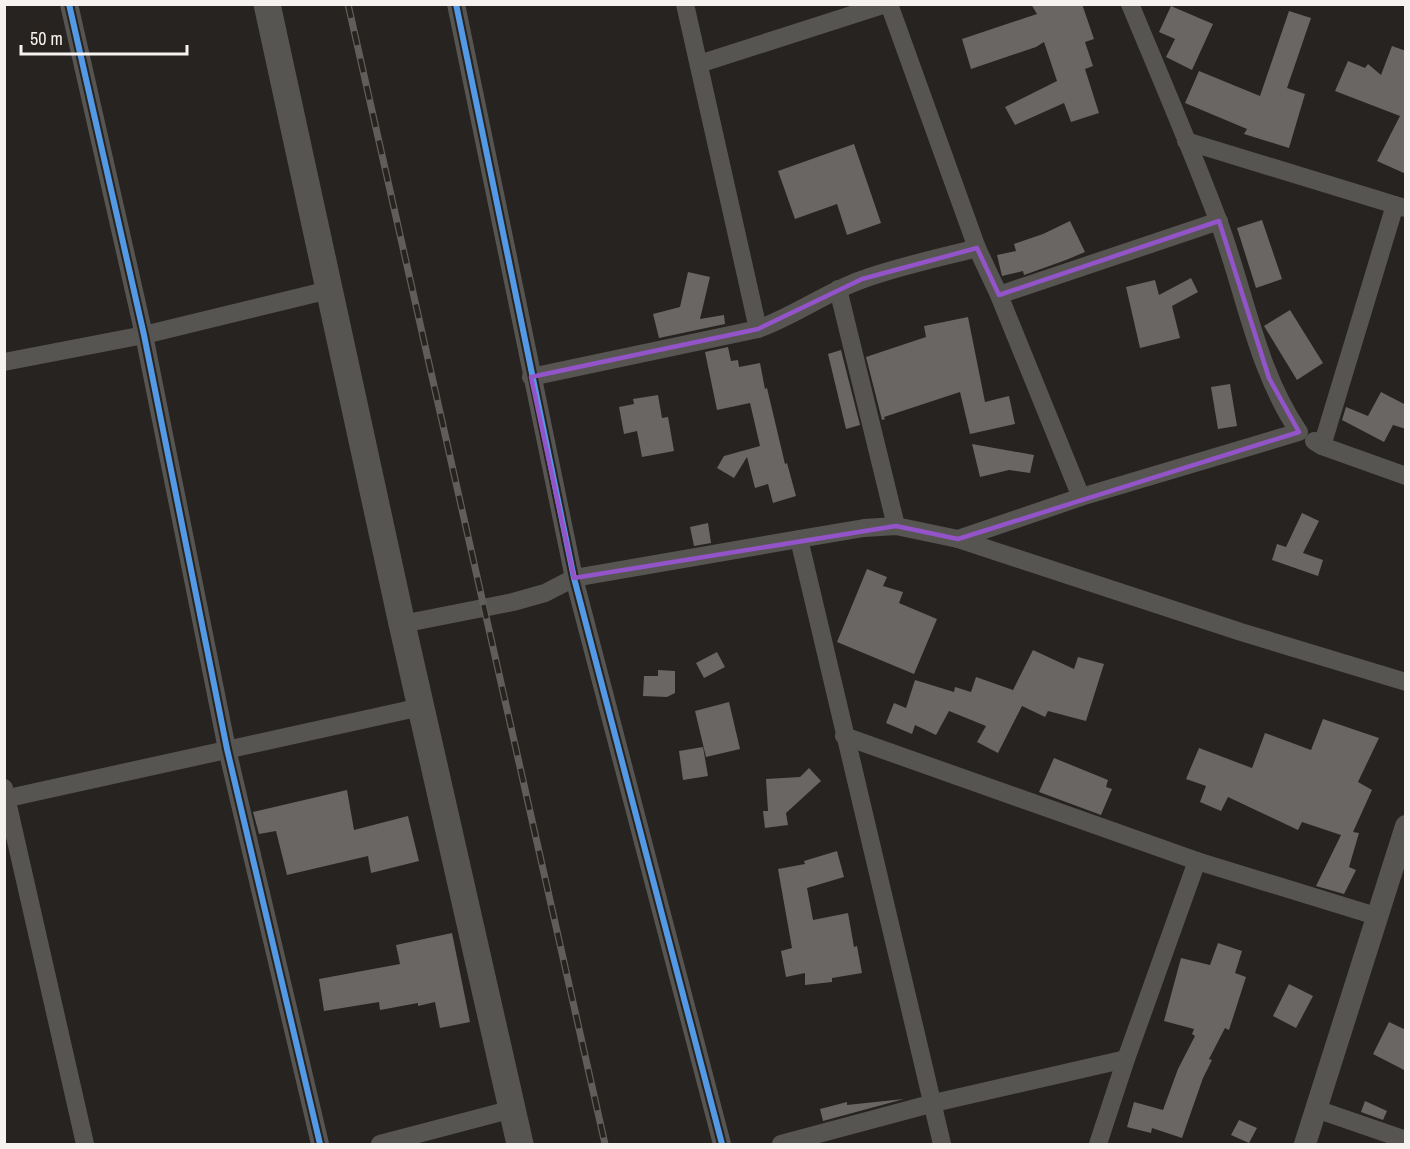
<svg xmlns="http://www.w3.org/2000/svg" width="1410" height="1149" viewBox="0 0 1410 1149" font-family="'Archivo Narrow',sans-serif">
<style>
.building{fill:#696664}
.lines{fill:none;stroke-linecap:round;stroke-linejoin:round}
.minor{stroke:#575552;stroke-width:18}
.tertiary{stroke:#575552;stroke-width:22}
.secondary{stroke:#575552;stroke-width:27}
.rail-casing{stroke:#605e5c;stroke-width:7}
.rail{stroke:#28231e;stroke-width:4.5;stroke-dasharray:14;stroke-linecap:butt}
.cycleway-casing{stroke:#28231e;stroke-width:10}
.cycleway{stroke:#5399e6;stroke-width:6}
.marked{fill:none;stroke:#9454c9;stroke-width:4.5;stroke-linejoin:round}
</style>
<rect width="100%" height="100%" fill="#262320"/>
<g class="building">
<polygon points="1031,4 1082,4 1094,39 1085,42 1093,66 1085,69 1099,113 1071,122 1064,103 1015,125 1005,107 1057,81 1044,42 1036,47 971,69 962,39 1037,14"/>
<polygon points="1171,6 1213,24 1192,70 1166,57 1175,39 1159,32"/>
<polygon points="1289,11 1311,18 1287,88 1305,94 1289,148 1244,134 1247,129 1185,103 1199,71 1260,96"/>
<polygon points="1392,46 1406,51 1406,174 1377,161 1400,116 1335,91 1348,61 1365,68 1368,64 1381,75"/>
<polygon points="854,144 881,223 847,235 837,204 795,219 778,171"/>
<polygon points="1262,220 1282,279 1256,288 1237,228"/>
<polygon points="1070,221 1085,252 1066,260 1024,275 1023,271 1002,276 997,255 1016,251 1014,244 1043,234"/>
<polygon points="688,272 710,277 700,319 724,315 725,324 659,338 653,314 680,307"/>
<polygon points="1191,278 1198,292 1172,306 1180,338 1140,348 1126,287 1155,280 1159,295"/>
<polygon points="1290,310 1323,363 1297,380 1264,326"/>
<polygon points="968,317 985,402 1009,396 1015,424 970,434 960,392 884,417 885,419 882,420 866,357 926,337 924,326"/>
<polygon points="728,347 731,361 738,360 739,367 760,363 765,389 767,388 785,464 787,463 796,496 773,503 768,484 755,488 747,457 734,478 717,468 724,456 760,446 750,403 717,410 705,352"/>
<polygon points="841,350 860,425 846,429 828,354"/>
<polygon points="1230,384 1237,426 1218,429 1211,387"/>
<polygon points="1381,392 1406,405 1406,429 1393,425 1384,442 1342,420 1346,407 1368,416"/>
<polygon points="658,395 662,418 668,417 674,451 642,457 637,431 624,434 619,407 634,404 633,399"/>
<polygon points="972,444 1034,455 1030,473 1009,470 980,477"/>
<polygon points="1302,513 1319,521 1303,553 1323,560 1318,576 1272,560 1277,544 1286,547"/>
<polygon points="708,523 711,543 694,546 690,527"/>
<polygon points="867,569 887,577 883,586 903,592 899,603 937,619 914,674 837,642"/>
<polygon points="1033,650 1074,669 1078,657 1104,664 1086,721 1048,711 1045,717 1022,706 998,753 977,742 986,726 949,711 936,735 915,725 912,734 886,723 894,703 906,708 915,680 954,692 955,687 971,692 976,677 1013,690"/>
<polygon points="717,652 725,667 704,678 696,663"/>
<polygon points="658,670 675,671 675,693 667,697 643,696 644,676 658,676"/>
<polygon points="729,702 740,749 706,757 695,711"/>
<polygon points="1323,719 1379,738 1358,782 1372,790 1353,832 1359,833 1349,867 1356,870 1344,894 1316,886 1341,835 1302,822 1298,830 1228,797 1221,811 1200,802 1206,786 1186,779 1199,748 1252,768 1265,733 1311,750"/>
<polygon points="703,747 708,776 683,780 679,751"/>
<polygon points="1054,758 1108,780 1106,787 1112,789 1101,815 1039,792"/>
<polygon points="809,768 821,781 786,813 788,825 765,828 763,811 768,811 766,779 800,777"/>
<polygon points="347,790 354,830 408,816 419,861 371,873 368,856 287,875 276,831 259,834 253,812"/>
<polygon points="837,851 844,877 807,888 813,920 848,913 854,947 857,946 862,973 832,978 832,982 805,985 805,973 786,977 781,951 792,948 778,869 805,864 804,861"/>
<polygon points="452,933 470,1022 440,1028 435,1002 418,1006 418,1003 380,1010 379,1002 324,1011 319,979 400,964 396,945"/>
<polygon points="1218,943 1242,951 1235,973 1246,977 1229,1030 1225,1028 1209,1059 1212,1060 1203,1078 1182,1138 1152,1128 1151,1133 1127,1127 1134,1102 1163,1110 1178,1069 1195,1036 1192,1034 1194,1029 1164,1021 1181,958 1210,965"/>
<polygon points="1289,984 1313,996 1296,1028 1273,1016"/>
<polygon points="1389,1022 1406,1030 1406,1071 1373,1054"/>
<polygon points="904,1099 823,1121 820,1109 847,1102 847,1105"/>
<polygon points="1365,1101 1387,1111 1383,1120 1361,1112"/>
<polygon points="1239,1120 1257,1128 1249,1143 1231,1135"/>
</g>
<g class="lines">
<g class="minor">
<polyline points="69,4 144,335 227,749 320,1144"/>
<polyline points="456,4 574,578 722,1144"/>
<polyline points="685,4 758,329"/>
<polyline points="889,4 977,248 999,295 1081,497"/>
<polyline points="699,64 886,4"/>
<polyline points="1186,141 1405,208"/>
<polyline points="838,289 896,526"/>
<polyline points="999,295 1219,221"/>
<polyline points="4,362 144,335 329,290"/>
<path d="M 531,377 L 758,329 C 794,316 825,293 861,280 C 899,266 939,258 977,248"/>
<polyline points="1314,441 1322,446 1406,476"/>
<polyline points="1322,446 1395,205"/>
<polyline points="799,539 942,1144"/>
<path d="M 958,539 L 1081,497 L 1299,432 C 1256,369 1245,291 1218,220 C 1191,148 1160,76 1130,4"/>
<polyline points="402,624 513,602 545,593 574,578 799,539 864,528 896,526 958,539 1241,632 1406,682"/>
<polyline points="844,736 1197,861 1376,916"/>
<polyline points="4,788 85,1144"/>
<polyline points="4,799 421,707"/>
<polyline points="1316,1109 1406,1140"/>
<polyline points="380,1144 513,1109"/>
<polyline points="781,1144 934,1103 1126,1059"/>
<polyline points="1098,1144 1126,1059 1197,861"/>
</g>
<polyline class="tertiary" points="1305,1144 1406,826"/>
<polyline class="secondary" points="267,4 402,624 520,1144"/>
<g class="rail-casing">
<polyline id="rail" points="348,4 605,1144"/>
</g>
<use href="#rail" class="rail"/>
<g class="cycleway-casing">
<g id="cycleway">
<polyline points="69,4 144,335 227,749 320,1144"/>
<polyline points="456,4 574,578 722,1144"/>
</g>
</g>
<use href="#cycleway" class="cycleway"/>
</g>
<path class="marked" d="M 1219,221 L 1269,378 L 1299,432 L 958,539 L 896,526 L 574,578 L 531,377 L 758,329 L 862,279 L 977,248 L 999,295 Z"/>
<rect width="1410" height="1149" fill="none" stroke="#f6f2ef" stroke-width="12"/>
<path d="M21 45v9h166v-9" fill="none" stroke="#f6f2ef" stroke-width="3"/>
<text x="30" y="45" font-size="18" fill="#f6f2ef" stroke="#28231e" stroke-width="4.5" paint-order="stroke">50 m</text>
</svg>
